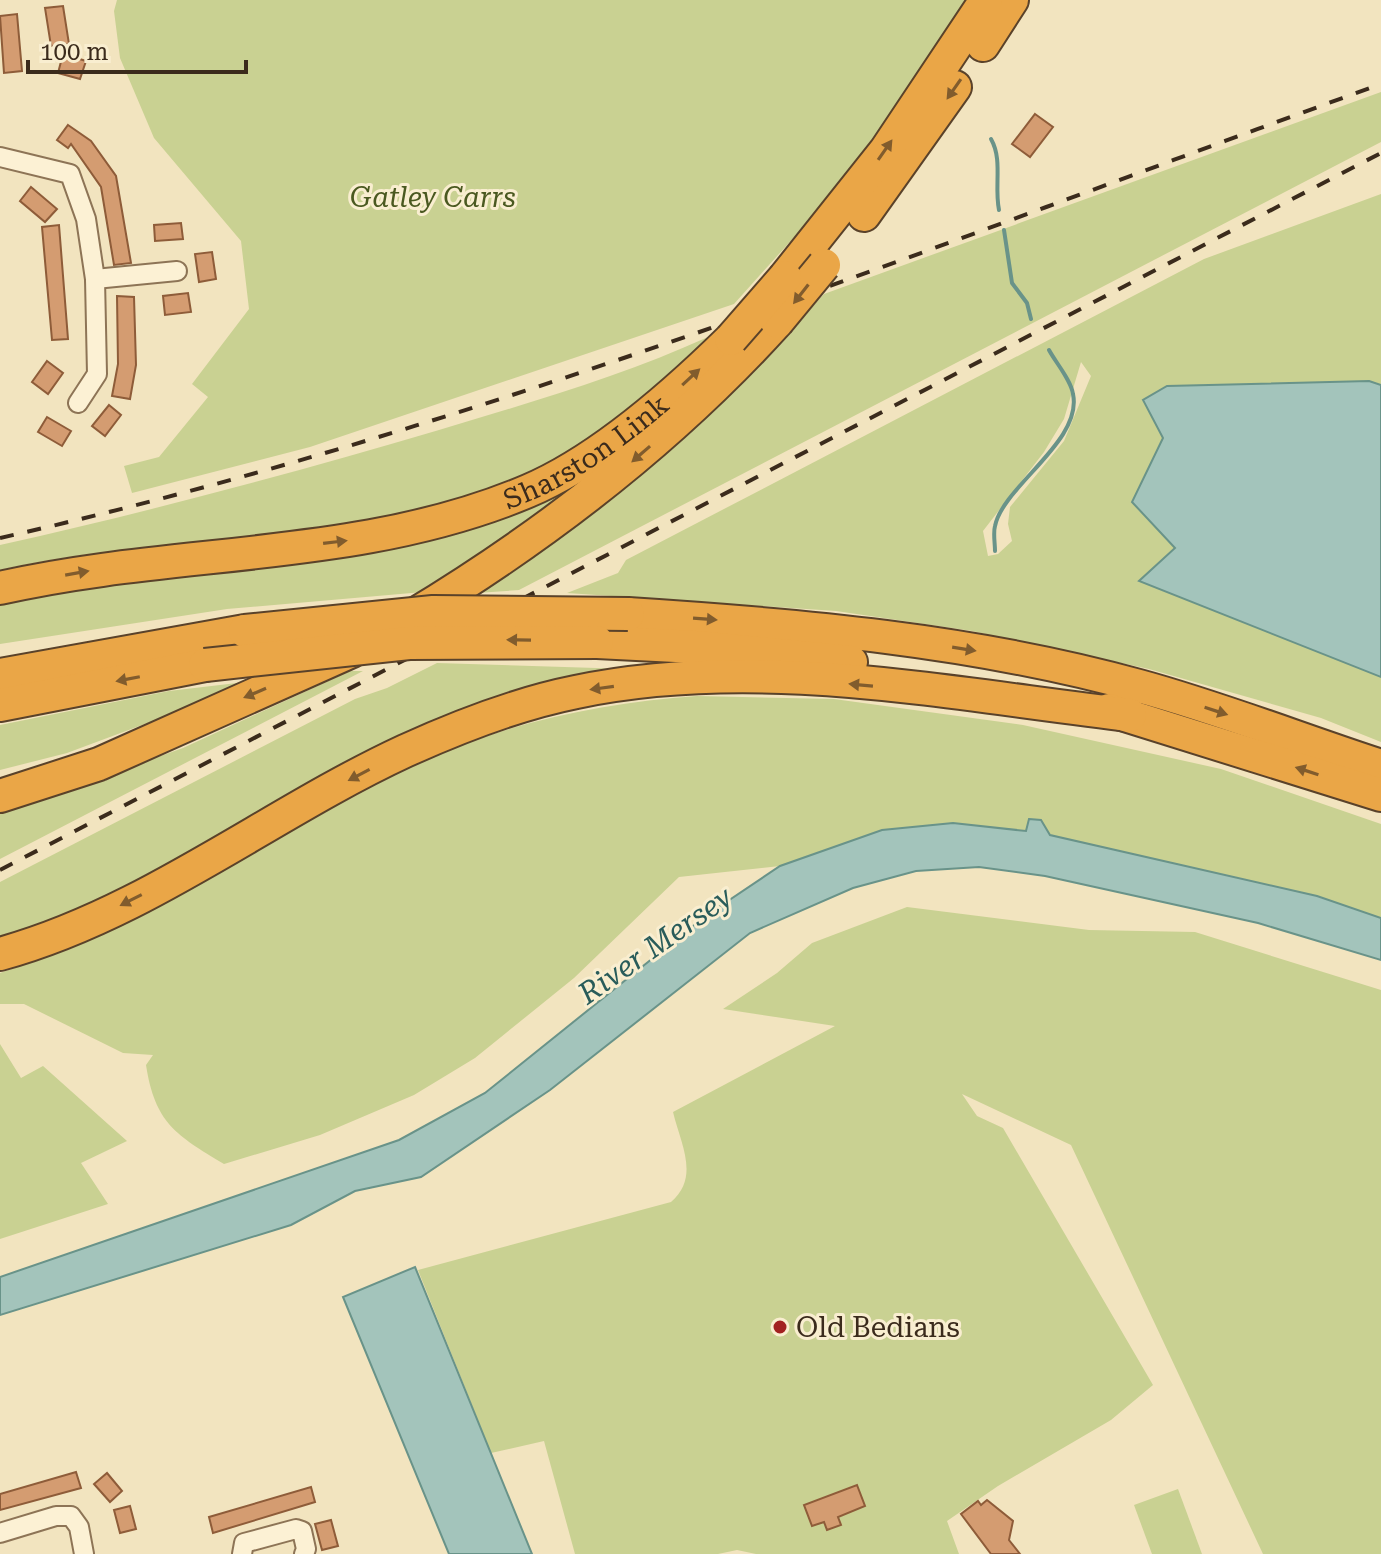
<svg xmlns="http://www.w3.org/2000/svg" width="1381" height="1554" viewBox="0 0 1381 1554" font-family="'Roboto Serif',serif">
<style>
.green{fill:#c9d192;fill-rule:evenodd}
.water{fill:#a3c4bb;stroke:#699389;stroke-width:2}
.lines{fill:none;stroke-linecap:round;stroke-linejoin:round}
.stream{stroke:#699389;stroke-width:4}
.building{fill:#d49c71;stroke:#8e5c39;stroke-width:2}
.street-casing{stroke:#8d7456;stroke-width:22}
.highway-casing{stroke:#5a422a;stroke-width:36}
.street{stroke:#fcf1d4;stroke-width:18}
.highway{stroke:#eaa647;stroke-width:32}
.rail{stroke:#3b2b1c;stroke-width:4;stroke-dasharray:14 14;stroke-linecap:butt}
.highway-bridge-casing{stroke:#5a422a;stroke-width:36;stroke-linecap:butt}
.highway-bridge{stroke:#eaa647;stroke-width:32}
.oneway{fill:#815c2d}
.poi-dot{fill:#a22120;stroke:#f9eed0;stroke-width:3}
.labels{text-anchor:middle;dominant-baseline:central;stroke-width:6;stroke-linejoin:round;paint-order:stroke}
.park-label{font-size:28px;font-style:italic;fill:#4a5920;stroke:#f9eed0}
.street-label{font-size:28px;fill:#3b2b1c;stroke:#f9eed0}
.poi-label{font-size:28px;fill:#3b2b1c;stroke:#f9eed0;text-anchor:start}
.water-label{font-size:30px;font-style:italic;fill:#295c5a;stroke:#f9eed0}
</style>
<rect width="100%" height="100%" fill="#f2e4bf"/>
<g class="green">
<polygon points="117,0 969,0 858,166 734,304 310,447 132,493 124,466 159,457 208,397 192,384 249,309 241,241 154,138 120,58 114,11"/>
<polygon points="1381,92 1381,142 519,590 477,593 547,547 706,418 755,370 824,294"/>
<path d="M 1381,194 L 1381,742 L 1321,718 L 1149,669 L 972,631 L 836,611 L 567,593 L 618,573 L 626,560 L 1204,259 ZM 1081,362 L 1091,376 L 1064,441 L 1010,507 L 1008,524 L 1012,541 L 998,554 L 988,556 L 983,531 L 1044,452 L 1064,419 Z"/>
<path d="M 708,337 C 652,400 520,495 437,513 C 294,545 144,537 0,570 L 0,545 C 148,512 294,473 439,430 C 529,403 622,376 708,337 Z"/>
<polygon points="594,479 423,592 227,609 0,644 0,599 548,497"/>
<polygon points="437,663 693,671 563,686 133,890 0,946 0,882 355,699 387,688"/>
<polygon points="350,671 363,671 0,859 0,813 183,748"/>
<polygon points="263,680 67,753 0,770 0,725 169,691"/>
<path d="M 697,696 L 834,699 L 1023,725 L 1221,769 L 1381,824 L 1381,918 L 1317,896 L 1050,835 L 1041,820 L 1029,819 L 1026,831 L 953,823 L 882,830 L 780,866 L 679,877 L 574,978 L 475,1058 L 414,1095 L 320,1135 L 224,1164 C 176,1135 155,1123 146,1065 L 153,1055 L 123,1053 L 24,1004 L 0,1004 L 0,973 C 149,926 275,829 416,764 C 505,723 600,703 697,696 Z"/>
<path d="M 907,907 L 1089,930 L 1195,932 L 1381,990 L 1381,1554 L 1263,1554 L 1071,1145 L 962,1094 L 977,1116 L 1003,1128 L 1153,1385 L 1111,1420 L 998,1486 L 947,1521 L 959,1554 L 756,1554 L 737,1550 L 718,1554 L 575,1554 L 544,1441 L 491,1453 L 418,1270 L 671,1202 C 700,1177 681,1145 673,1112 L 835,1026 L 723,1009 L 777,973 L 812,943 Z"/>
<polygon points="0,1044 21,1078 43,1066 127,1141 81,1163 108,1204 0,1239"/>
<polygon points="1178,1489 1202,1554 1152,1554 1134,1505"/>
</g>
<g class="water">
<polygon points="1369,381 1381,385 1381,677 1139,581 1175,548 1132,502 1163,438 1143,400 1167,386"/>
<polygon points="1029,819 1041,820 1050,835 1317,896 1381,918 1381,960 1258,923 1045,876 979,867 916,871 853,888 750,933 550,1090 421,1177 355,1191 291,1225 0,1315 0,1277 399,1140 485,1093 704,917 780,866 882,830 953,823 1026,831"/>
<polygon points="415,1267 532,1554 449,1554 343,1297"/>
</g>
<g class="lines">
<g class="stream">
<path d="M 991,139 C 1003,160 994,186 999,210"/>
<polyline points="1004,230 1012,283 1027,303 1031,319"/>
<path d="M 995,551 C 995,543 993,533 995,526 C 1003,486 1083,441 1073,394 C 1071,380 1056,363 1049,350"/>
</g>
</g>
<g class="building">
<polygon points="63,6 69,44 51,46 45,8"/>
<polygon points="17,14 22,71 4,73 0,16"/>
<polygon points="63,54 86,61 80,79 58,73"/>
<polygon points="1035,114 1053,127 1030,157 1012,144"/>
<polygon points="68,125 91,141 116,176 131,263 114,265 101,187 71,144 68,148 57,140"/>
<polygon points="31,187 57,209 45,222 20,201"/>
<polygon points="181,223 183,239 155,241 154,225"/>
<polygon points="59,225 68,339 52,340 42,227"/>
<polygon points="212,252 216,279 199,282 195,254"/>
<polygon points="188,293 191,312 165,315 163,296"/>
<polygon points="117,296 134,297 136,365 130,399 112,396 118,364"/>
<polygon points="47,361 63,373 48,394 32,382"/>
<polygon points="109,405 121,415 105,436 92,426"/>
<polygon points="47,417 71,431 62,446 38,432"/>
<polygon points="76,1472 81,1488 0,1510 0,1494"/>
<polygon points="107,1473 122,1491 110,1502 94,1484"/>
<polygon points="857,1485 865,1506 838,1517 841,1525 827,1530 824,1522 812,1526 804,1505"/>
<polygon points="311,1487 315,1502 213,1533 209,1517"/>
<polygon points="987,1500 1013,1521 1009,1540 1020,1554 991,1554 961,1514 978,1501 981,1505"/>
<polygon points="130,1506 136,1529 120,1533 114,1510"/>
<polygon points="331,1520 338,1546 322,1550 315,1524"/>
</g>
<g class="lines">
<g class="street-casing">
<g id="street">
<polyline points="0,157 70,174 86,219 95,279 97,374 78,403"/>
<polyline points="95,279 177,271"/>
<polyline points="0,1533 56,1516 71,1516 79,1527 84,1554"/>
<polyline points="242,1554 244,1543 296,1529 302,1531 306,1549 304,1554"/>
</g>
</g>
<g class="highway-casing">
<g id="highway">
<polyline points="983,45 1012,0"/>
<polyline points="864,215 955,87"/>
<polyline points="785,277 886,150 986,0"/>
<path id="s1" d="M 0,588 C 175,548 361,562 528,491 C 599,461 676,393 731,339"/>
<path d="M 628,614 C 799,625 973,640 1139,686 C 1220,708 1301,740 1381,766"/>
<path d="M 409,618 C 545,536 670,440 777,322"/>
<polyline points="597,642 696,647 851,662"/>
<polyline points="0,675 245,631"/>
<polyline points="0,705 205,665"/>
<polyline points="1109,710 1381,795"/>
<polyline points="0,796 99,764 352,651"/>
<path d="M 0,954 C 146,914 269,814 405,751 C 460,726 516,704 576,692 C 757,654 950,694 1130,715"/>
</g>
</g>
<use href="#street" class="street"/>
<use href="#highway" class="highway"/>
<g class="rail">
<path d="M 0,538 C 474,431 925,249 1381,84"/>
<polyline points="0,870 1381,153"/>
</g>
<g class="highway-bridge-casing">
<g id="highway-bridge">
<polyline points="777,322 824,265"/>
<polyline points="731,339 785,277"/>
<polyline points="245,631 433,612 628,614"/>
<polyline points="205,665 409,643 597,642"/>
</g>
</g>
<use href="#highway-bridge" class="highway-bridge"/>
</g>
<defs><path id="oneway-solid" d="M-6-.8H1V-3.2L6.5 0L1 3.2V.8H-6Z" transform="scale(2)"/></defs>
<g class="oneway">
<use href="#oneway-solid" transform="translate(954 89) rotate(125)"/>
<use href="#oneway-solid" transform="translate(885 150) rotate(-55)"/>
<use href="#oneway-solid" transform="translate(801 294) rotate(128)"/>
<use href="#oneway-solid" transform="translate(691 377) rotate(-43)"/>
<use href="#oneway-solid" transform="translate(641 454) rotate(139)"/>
<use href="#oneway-solid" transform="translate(335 542) rotate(-7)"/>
<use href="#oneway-solid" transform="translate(77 573) rotate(-10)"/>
<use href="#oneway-solid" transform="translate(705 619) rotate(4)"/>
<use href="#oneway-solid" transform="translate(519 640) rotate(-179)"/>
<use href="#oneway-solid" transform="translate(964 649) rotate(9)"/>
<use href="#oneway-solid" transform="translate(128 679) rotate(169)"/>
<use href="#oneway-solid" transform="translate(861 685) rotate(-175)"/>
<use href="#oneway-solid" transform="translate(602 688) rotate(172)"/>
<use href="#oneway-solid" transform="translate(255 693) rotate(157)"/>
<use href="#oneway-solid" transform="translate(1216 711) rotate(18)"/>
<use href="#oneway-solid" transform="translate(1307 771) rotate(-162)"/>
<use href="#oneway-solid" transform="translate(359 775) rotate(152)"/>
<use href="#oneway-solid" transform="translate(131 900) rotate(153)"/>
</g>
<circle class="poi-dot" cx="780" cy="1327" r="8"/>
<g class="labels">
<g class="park-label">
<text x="433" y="197">Gatley Carrs</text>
</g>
<g class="street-label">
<text stroke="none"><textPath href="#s1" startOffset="608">Sharston Link</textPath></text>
</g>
<g class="poi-label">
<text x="796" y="1327">Old Bedians</text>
</g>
<g class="water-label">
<text transform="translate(655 945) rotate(-35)">River Mersey</text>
</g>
</g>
<path d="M28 60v12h218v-12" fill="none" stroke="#3b2b1c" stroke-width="4"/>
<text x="40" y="60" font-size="24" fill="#3b2b1c" stroke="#f9eed0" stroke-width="6" paint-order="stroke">100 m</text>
</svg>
